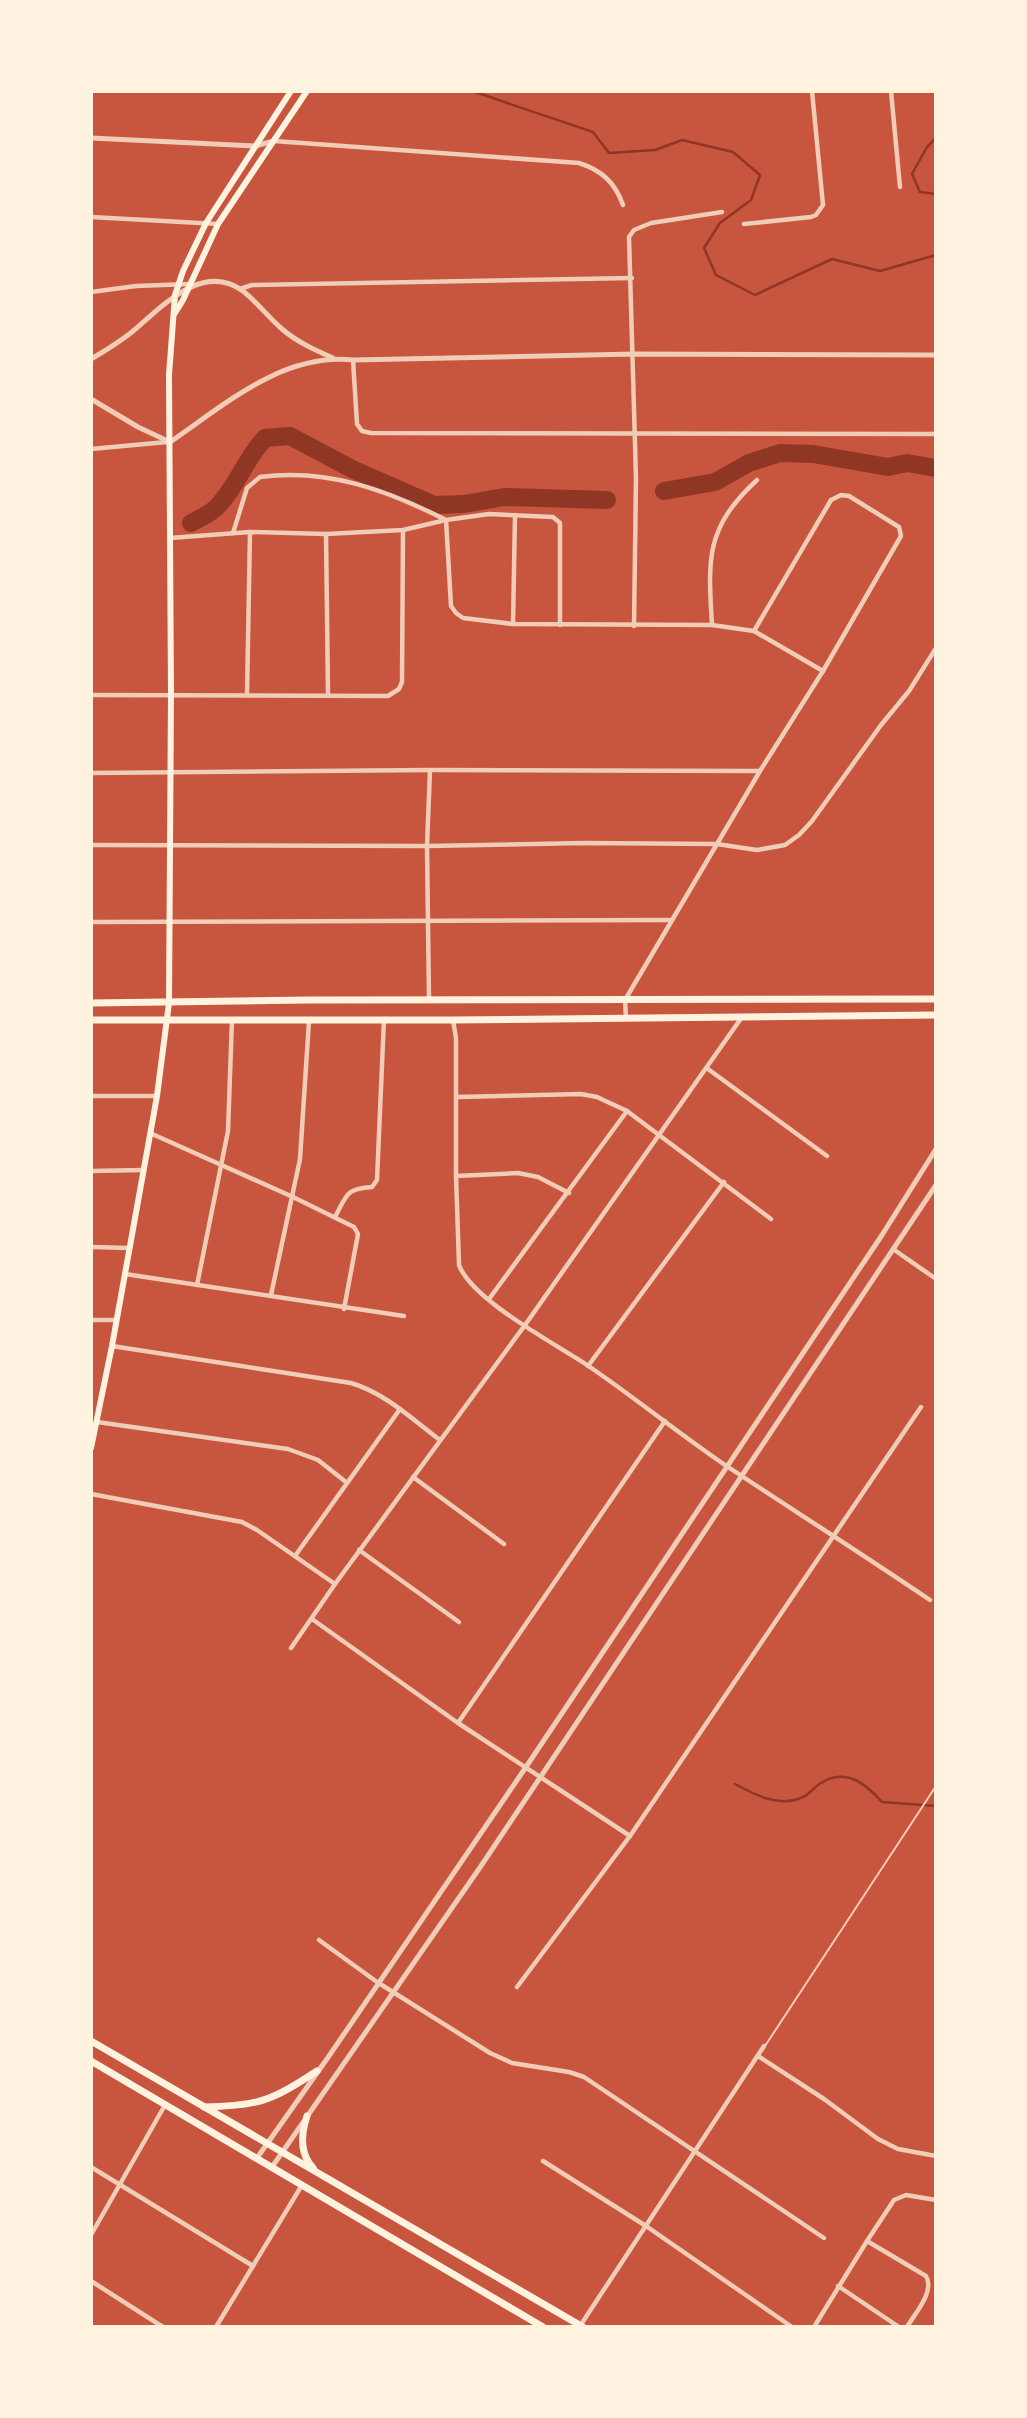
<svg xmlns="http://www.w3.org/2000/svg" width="1027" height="2418" viewBox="0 0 1027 2418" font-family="'Work Sans',sans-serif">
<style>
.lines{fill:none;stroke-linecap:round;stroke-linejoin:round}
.stream{stroke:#8f3625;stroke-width:2.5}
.river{stroke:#8f3625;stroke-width:18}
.service{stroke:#f1ccb7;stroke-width:2}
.minor{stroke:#f1ccb7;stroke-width:4.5}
.tertiary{stroke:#f1ccb7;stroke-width:5}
.secondary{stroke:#fff3e0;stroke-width:6}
.primary{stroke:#fff3e0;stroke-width:7}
</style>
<rect width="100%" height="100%" fill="#c8553d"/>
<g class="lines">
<g class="stream">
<polyline points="472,91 593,132 609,153 655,150 682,140 733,152 760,175 751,200 720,223 704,248 716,275 755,295 832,259 880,271 936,255"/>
<polyline points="936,138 927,147 912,174 920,192 936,194"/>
<path d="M 735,1784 C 755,1795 780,1808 803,1797 C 810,1794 814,1787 821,1783 C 846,1767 866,1784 882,1802 L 936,1806"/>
</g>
<g class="river">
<polyline points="664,491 715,482 749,463 780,453 813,454 888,467 907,463 936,468"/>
<path d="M 191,523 C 199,519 209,514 216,508 C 237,487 245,459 265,438 L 290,436 L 352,469 L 434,505 L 464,504 L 504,497 L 607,500"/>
</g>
<polyline class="service" points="765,2046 936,1786"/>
<g class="minor">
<polyline points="891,91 900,187"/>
<path d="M 274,141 L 579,163 C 601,170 615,182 623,205"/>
<polyline points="91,217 218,224"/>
<polyline points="744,224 811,217 816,215 823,205 812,91"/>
<polyline points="240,289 252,285 632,278"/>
<polyline points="91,292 136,286 190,284"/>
<polyline points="353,360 357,424 362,431 371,433 936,434"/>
<polyline points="91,449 167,442"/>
<path d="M 233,533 L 247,488 L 260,477 C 327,468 387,490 446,520 L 451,606 L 456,613 L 463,618 L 513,624 L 712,625 L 754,631 L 823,671"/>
<polyline points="326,534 328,694"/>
<polyline points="170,538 250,532 326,534 403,530 446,520 489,514 553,517 560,523 560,625"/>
<polyline points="513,624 515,515"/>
<path d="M 712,625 C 708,559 705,528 757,480"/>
<polyline points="634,626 636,478 629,237 634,230 651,223 722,212"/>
<polyline points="91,695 388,696 399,689 402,682 403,530"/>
<polyline points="247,695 250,532"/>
<polyline points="91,773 430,770 759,771"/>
<polyline points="91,845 427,846 584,843 717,844 757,850 785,845 799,835 812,821 881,725 909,691 936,648"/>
<polyline points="91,922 672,920"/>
<polyline points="429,999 427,846 430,770"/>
<polyline points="626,1018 625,1000 760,771 823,671 901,536 899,527 849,496 841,495 831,500 754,631"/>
<path d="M 453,1020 L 456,1038 L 456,1176 L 459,1265 C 472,1300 554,1343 587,1365 C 634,1397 678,1433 725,1465 C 793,1510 862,1554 930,1600"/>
<polyline points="708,1069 827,1156"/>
<polyline points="91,1096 157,1096"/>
<polyline points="457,1097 581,1094 597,1097 627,1111 771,1219"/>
<polyline points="150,1133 293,1197 354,1227 358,1234 344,1309"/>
<polyline points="91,1171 143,1170"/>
<polyline points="456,1176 518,1173 538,1177 569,1193"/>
<path d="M 335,1217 C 347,1195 345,1189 372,1187 L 377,1180 L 384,1019"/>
<polyline points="91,1247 130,1248"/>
<polyline points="893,1249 936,1279"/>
<polyline points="125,1274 404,1316"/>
<polyline points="197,1285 228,1131 232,1020"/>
<polyline points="271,1295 300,1159 309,1021"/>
<polyline points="489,1299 627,1111"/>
<polyline points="91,1320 117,1320"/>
<path d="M 112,1346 L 351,1383 C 385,1393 412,1419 440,1440"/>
<polyline points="588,1366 724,1182"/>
<polyline points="97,1422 288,1449 318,1460 346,1482"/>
<polyline points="413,1477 504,1544"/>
<polyline points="91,1494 242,1522 257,1530 335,1584"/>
<polyline points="359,1550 459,1622"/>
<polyline points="295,1556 400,1409"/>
<polyline points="312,1619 458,1723 630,1836"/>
<polyline points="291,1648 335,1584 525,1325 742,1017"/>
<polyline points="458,1723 665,1421"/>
<polyline points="319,1940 377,1982 490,2053 512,2063 569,2072 584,2077 824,2238"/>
<polyline points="517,1987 630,1836 921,1407"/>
<polyline points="758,2056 824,2099 878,2139 898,2149 936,2156"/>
<polyline points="543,2161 646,2226 792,2327"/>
<polyline points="91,2167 253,2266"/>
<polyline points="91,2235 165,2105"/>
<polyline points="91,2281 163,2327"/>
<polyline points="838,2286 899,2327"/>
<polyline points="580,2326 764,2046"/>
<polyline points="216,2327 302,2185"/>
<polyline points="814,2327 867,2241"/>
<path d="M 907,2327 C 915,2313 935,2292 926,2276 L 867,2241 L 894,2200 L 906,2195 L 936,2200"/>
</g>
<g class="tertiary">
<polyline points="91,138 255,146 274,141"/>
<path d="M 91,359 C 105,351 119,342 132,332 C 161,308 202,261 243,291 C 257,302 268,317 282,329 C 297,342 315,350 333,358"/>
<path d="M 91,399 L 138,427 L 170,442 C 226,404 282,353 353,360 L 634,354 L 936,355"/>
<polyline points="257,2158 329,2056 526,1767 882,1235 936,1149"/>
<polyline points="272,2167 481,1866 936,1185"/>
</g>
<g class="secondary">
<polyline points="175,313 183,300 218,224 307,91"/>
<polyline points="91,1448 112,1346 157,1096 169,1003 171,694 169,375 175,295 183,271 206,223 291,91"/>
</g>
<g class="primary">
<polyline points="91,1003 309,1000 936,999"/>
<polyline points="91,1020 453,1020 936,1015"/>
<polyline points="91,2041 583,2327"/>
<polyline points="91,2061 543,2327"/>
<path d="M 204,2107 C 259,2106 271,2101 317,2071"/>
<path d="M 307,2116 C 301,2134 299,2153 313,2168"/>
</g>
</g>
<rect width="1027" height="2418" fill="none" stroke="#fff3e0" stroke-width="186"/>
</svg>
